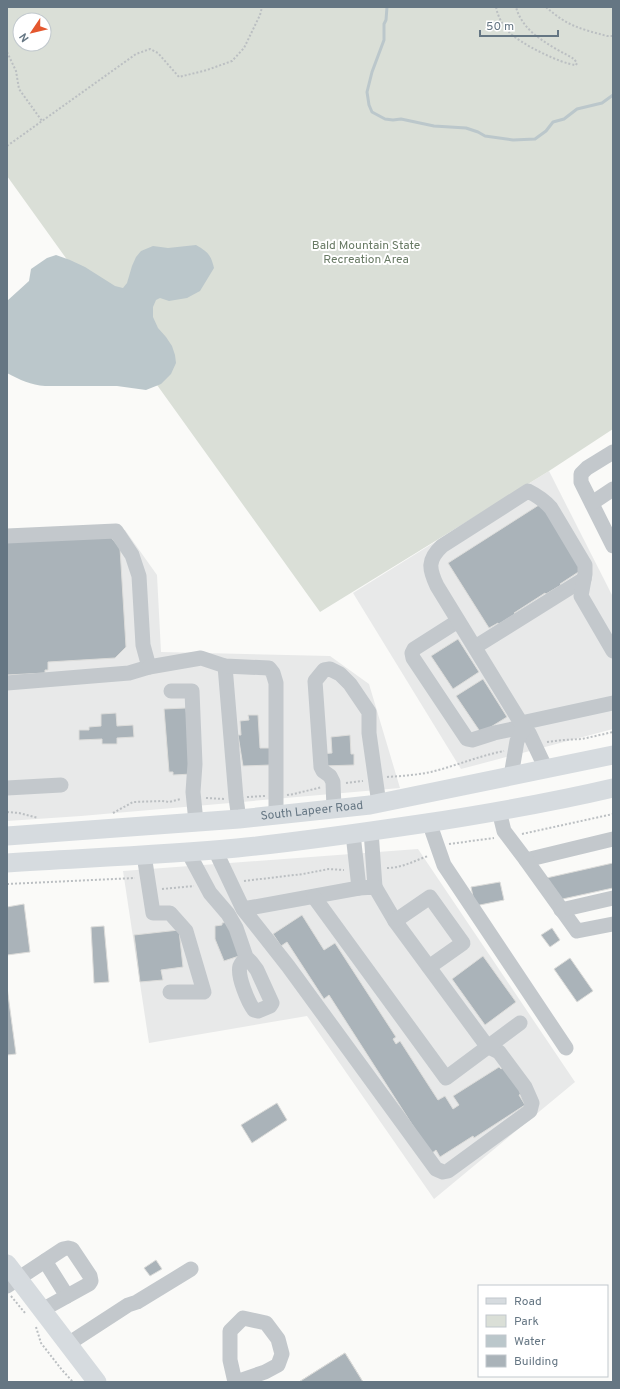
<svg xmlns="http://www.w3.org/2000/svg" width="620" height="1389" viewBox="0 0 620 1389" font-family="Overpass,sans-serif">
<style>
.built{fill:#e8e9e9}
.green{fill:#dadfd7;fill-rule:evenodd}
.water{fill:#bbc7cb}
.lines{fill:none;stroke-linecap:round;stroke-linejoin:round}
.stream{stroke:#bbc7cb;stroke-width:3}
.building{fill:#aab3b9;stroke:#dcdcda}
.path{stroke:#bbbfc2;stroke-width:2;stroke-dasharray:2 2;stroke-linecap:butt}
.minor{stroke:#c3c8cc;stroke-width:15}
.major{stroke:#d6dbdf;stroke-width:19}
.labels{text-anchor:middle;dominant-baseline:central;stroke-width:4;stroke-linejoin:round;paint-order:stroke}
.park-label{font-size:12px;fill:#687a64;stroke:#fff}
.street-label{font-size:12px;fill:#657683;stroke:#fff}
</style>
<rect width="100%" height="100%" fill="#fafaf8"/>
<g class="built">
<polygon points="549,471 613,597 613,729 461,769 353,593"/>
<polygon points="125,530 157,575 161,652 330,656 369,684 400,788 81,816 7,821 7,536"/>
<polygon points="418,849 575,1082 434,1199 307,1016 149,1043 123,871"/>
</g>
<path class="green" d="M 7,7 L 613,7 L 613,429 L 549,471 L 320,612 L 7,176 ZM 20,20 L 44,20 L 44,44 L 20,44 Z"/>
<path class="water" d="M 196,245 C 208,252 211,255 214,268 L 200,291 L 187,298 L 169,301 L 160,298 L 156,300 L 153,307 L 153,317 L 158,328 L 166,337 L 172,346 L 175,355 L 176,363 L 171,374 L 161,384 L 146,390 L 117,386 L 45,386 C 31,385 20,380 7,373 L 7,301 L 29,281 L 31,269 L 47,258 L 56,255 L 70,260 L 85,267 L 115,286 L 123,288 L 127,283 L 132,266 L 136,257 L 141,251 L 153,246 L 168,248 Z"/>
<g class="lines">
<polyline class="stream" points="387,7 386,20 384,24 384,40 372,72 367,92 369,105 372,112 385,119 393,120 401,119 434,126 466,128 478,132 485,136 513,140 535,139 546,131 553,122 564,119 577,109 602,103 613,95"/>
</g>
<g class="building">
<polygon points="542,503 583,569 560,584 561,585 546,594 545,593 514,613 515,614 499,624 498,623 489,628 448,563"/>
<polygon points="110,536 120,548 126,647 115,658 48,662 48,670 45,670 45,673 7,675 7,542"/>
<polygon points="458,639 479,672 453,689 431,656"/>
<polygon points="483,679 507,717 481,733 456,696"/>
<polygon points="186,708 192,774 173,775 173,772 169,772 164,709"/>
<polygon points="116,713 117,726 133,725 134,737 117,738 117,744 102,744 102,739 79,740 79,730 89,730 89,727 101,726 101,714"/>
<polygon points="248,715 258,715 260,748 270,748 271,765 243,766 238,735 241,735 240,721 249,720"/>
<polygon points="350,735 351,754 354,754 354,765 322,766 321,754 332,753 331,737"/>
<polygon points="613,863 613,888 558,900 542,879"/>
<polygon points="500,882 504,900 475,906 471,887"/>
<polygon points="24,904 30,952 7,955 7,907"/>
<polygon points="302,915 324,950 335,943 396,1037 393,1039 396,1044 400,1041 438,1100 445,1096 453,1109 459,1105 453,1096 499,1067 501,1069 505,1066 523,1093 519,1095 525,1105 474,1138 473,1136 440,1157 436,1150 431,1154 329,995 324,999 287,942 281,946 273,934"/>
<polygon points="229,922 239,956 224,961 215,939 215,926 222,925 222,923"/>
<polygon points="104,926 109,982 94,983 91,927"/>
<polygon points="552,928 560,940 550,947 541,935"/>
<polygon points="179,930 183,967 161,970 163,980 140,982 134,935"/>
<polygon points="483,956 516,1002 485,1025 452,979"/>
<polygon points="570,958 593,991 577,1002 554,969"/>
<polygon points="7,987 16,1054 7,1055"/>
<polygon points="277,1103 287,1120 252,1143 241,1125"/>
<polygon points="156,1260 162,1269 150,1276 144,1268"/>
<polygon points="345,1353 363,1382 299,1382"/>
<polygon points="345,1353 363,1382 299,1382"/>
</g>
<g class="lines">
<g class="path">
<path d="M 496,7 C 498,17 502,24 509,32 C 519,43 561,64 576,65 L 577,63 L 574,59 C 552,46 523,34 516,7"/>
<path d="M 546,7 C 567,26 581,29 607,36 L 613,36"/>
<polyline points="7,52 16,71 19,89 42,121"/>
<polyline points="7,146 136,54 150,49 158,53 179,77 207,70 232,61 244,48 260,15 262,7"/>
<polyline points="547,742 563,740 582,739 613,732"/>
<path d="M 387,777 C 402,776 417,775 431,772 C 455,766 479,756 504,751"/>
<polyline points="346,783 363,781"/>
<polyline points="287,795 294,794 322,787"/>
<polyline points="247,797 265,796"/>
<polyline points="206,798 225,799"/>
<polyline points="7,812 19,813 38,818"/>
<polyline points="113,813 133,802 162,801 169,802 181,799"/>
<polyline points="522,834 613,814"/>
<polyline points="449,844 494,838"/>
<path d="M 387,868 C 402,868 414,861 428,856"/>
<polyline points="244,881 303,874 329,869 344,870"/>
<polyline points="7,884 135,878"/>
<polyline points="162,889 194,886"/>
<polyline points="11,1296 25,1313"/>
<polyline points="36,1327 41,1343 62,1370 73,1382"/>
</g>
<g class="minor">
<polyline points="613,452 587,468 581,474 581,482 613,546"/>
<polyline points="592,503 613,489"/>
<polyline points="7,536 116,531 132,555 139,576 143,645 149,667 129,673 7,683"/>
<polyline points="458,621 414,649 412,653 413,658 467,739 472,740 494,733 522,727"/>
<polyline points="475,647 584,579"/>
<polyline points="225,666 236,798 239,819"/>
<polyline points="149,667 201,658 225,666 269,668 273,673 276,683 276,815"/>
<polyline points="171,691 192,691 195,764 193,792 196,822"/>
<polyline points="521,723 613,703"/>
<polyline points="523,730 529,733 546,769"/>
<path d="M 511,776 L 517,741 L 523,730 L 521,723 L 437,586 C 429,569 427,560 442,546 L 528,491 C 538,496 544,500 551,508 L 585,565 L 585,574 L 581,596 L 613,651"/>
<polyline points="7,788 61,785"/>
<polyline points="334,809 333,782 330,776 323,771 321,767 315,681 324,670 330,669 340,674 350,684 369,712 369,733 379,804"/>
<polyline points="499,811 504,831 526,860 613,839"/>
<polyline points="429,822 444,865 566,1048"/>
<polyline points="371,831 375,887"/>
<polyline points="353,834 359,888"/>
<polyline points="215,850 243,909 288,966 436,1169 443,1172 448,1171 530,1111 532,1103 525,1087 499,1052 487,1046 395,921 375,887 359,888 243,909"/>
<path d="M 188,852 L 210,893 L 228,914 L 236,928 L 246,957 L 251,962 L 257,970 L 272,1003 L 270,1006 L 258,1011 L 254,1010 C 248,1002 237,976 240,966 C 241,963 244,960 246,957"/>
<polyline points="144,855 153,913 170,913 186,931 204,992 170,992"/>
<polyline points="526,860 577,931 613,924"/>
<polyline points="314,897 446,1078 520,1023"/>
<polyline points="561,910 613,898"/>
<polyline points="395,921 430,897 463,943 429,967"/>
<polyline points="45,1261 67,1296"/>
<polyline points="7,1286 63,1249 68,1248 72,1249 90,1276 91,1281 89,1284 42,1310"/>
<polyline points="68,1344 128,1305 137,1302 191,1269"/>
<polyline points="235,1382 230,1360 230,1331 243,1318 266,1323 278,1339 282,1354 278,1365 265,1372 236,1382"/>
</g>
<g class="major">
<path id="s1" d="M 7,836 L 239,819 L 370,805 L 613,755"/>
<path d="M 7,863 C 84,858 160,855 237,848 C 298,842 359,833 420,824 C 485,814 549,803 613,788"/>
<polyline points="7,1264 97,1382"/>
</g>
</g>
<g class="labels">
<g class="park-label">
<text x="366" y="246">Bald Mountain State<tspan x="366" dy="14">Recreation Area</tspan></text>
</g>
<g class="street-label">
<text stroke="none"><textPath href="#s1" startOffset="306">South Lapeer Road</textPath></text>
</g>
</g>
<rect width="620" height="1389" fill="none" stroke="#657683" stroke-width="16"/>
<rect x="478" y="1285" width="130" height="92" fill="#ffffff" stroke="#c1c8cd"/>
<rect x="486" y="1298" width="20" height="6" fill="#d6dbdf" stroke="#c1c8cd"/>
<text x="514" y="1305" font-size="12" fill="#657683">Road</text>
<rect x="486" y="1315" width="20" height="12" fill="#dadfd7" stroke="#c1c8cd"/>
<text x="514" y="1325" font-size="12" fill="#657683">Park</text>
<rect x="486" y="1335" width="20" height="12" fill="#bbc7cb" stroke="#c1c8cd"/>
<text x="514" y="1345" font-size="12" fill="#657683">Water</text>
<rect x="486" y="1355" width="20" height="12" fill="#aab3b9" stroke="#c1c8cd"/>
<text x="514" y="1365" font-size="12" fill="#657683">Building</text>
<g transform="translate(32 32) rotate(235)"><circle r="19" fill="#ffffff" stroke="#c1c8cd"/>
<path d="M0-3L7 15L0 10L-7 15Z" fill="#e4572e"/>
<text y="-6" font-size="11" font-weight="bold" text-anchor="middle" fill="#657683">N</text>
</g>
<path d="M480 30v6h78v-6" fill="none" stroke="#657683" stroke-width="2"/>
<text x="486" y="30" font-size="12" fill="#657683" stroke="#ffffff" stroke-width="3" paint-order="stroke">50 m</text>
</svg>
